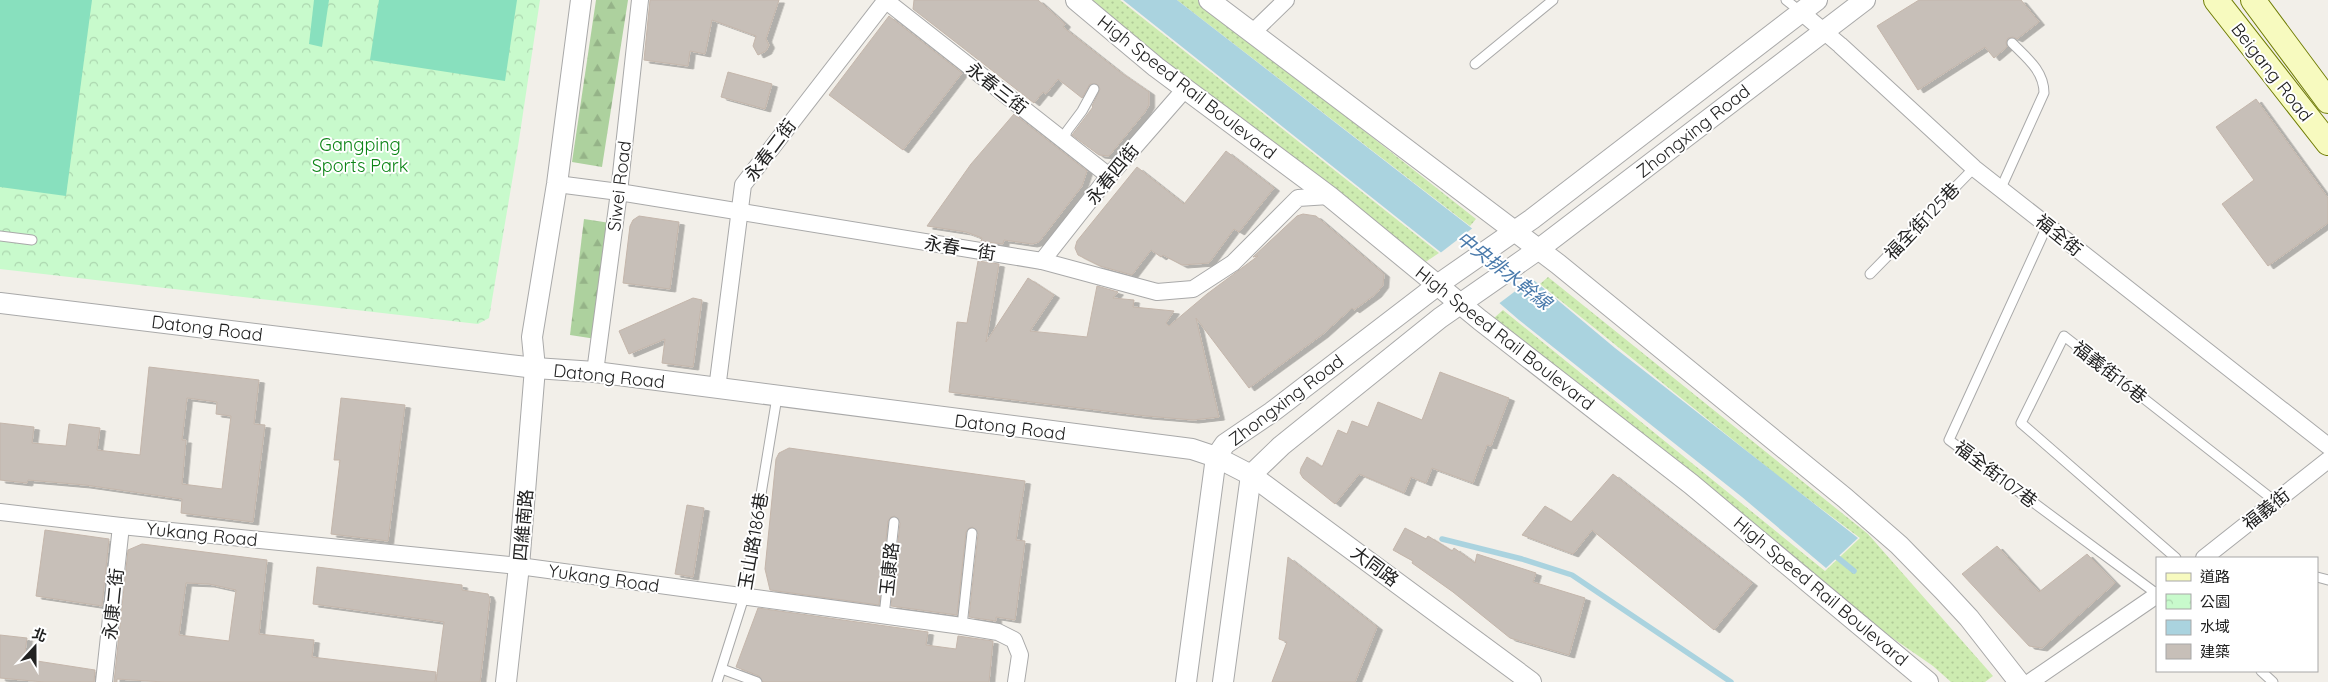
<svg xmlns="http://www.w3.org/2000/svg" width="2328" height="682" viewBox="0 0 2328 682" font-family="Quicksand,'Noto Sans TC',sans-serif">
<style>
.grass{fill:url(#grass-dots)}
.forest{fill:url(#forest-firs)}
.park{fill:url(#park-crowns)}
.pitch{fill:#88e0be}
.water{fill:#aad3df}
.pier{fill:#f2efe9}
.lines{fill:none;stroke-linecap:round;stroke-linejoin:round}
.stream{stroke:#aad3df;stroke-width:5.5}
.building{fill:#c7bfb8;stroke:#c4b6ab;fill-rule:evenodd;filter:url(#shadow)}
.service-casing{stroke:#a9a9a9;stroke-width:11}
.minor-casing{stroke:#a9a9a9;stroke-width:18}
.tertiary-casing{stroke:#a9a9a9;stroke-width:22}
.secondary-casing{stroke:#707d05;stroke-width:26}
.service{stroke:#fff;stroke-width:9}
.minor{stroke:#fff;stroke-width:16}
.tertiary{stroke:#fff;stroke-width:20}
.secondary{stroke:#f7fabf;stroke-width:24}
.labels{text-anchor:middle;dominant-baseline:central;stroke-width:4;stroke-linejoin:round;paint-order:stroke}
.street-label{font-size:18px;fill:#222;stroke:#fff}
.park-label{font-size:18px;fill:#0c8416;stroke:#fff}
.water-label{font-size:19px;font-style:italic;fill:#4a7aab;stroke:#fff}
</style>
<defs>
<pattern id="grass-dots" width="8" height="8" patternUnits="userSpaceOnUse" patternTransform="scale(1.25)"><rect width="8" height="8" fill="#cdebb0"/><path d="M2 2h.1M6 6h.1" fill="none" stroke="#b0c997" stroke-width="1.8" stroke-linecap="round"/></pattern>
<pattern id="forest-firs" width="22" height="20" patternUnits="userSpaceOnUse" patternTransform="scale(1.25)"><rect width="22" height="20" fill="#add19e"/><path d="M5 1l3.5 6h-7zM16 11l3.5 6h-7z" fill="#95b388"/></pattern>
<pattern id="park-crowns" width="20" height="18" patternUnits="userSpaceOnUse" patternTransform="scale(1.25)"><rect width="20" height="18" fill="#c8facc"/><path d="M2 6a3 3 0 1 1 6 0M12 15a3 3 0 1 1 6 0" fill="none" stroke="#acd6af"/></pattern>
<filter id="shadow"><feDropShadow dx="5.5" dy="3" stdDeviation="0" flood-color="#0004"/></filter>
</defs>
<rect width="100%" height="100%" fill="#f2efe9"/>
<g class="grass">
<polygon points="1090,0 1120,0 1439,253 1424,263 1192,84"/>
<polygon points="1177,0 1198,0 1476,219 1470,226"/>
<polygon points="1548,277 1868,534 1993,676 1985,682 1951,682 1933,666 1878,628 1494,318 1503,310 1825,571 1860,538 1779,477 1540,284"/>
</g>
<g class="forest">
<polygon points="596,0 628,0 602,167 572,162"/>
<polygon points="584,219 610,223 596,339 570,335"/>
</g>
<polygon class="park" points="0,0 540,0 519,140 489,318 478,324 0,269"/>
<g class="pitch">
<polygon points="0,0 92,0 66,196 0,187"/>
<polygon points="314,0 329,0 322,47 309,44"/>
<polygon points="379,0 517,0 505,81 370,60"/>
</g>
<polygon class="water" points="1123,0 1177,0 1469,226 1615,348 1858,538 1826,568 1742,497 1519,320 1438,250"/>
<polygon class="pier" points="1474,227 1534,277 1497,305 1439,254"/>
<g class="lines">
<g class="stream">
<polyline points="1442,539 1522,559 1572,575 1731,682"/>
<polyline points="1832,553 1854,571"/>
</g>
</g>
<g class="building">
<polygon points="650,0 779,0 766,39 769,45 766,51 758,55 753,46 756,36 712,20 705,54 690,51 688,66 644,60"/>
<polygon points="914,0 1038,0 1065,24 1063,27 1120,72 1149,92 1149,105 1145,112 1109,156 1099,155 1072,135 1093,107 1092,106 1100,89 1097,84 1090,84 1082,98 1058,79 1046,94 1043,92 1034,103 913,9"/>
<polygon points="1919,0 2021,0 2039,22 2017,39 2013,37 2008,38 2006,42 2007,47 1994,58 1985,47 1918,90 1877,26"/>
<polygon points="889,16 962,73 903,150 829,95"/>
<polygon points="728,72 772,84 765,109 721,97"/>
<polygon points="2256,99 2328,198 2328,223 2268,266 2222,204 2254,180 2216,127"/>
<polygon points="1014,114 1087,171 1082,186 1039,242 1032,244 1004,240 1003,244 981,241 982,238 966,232 927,226 971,164"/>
<polygon points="1226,151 1274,188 1239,232 1234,229 1209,263 1182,265 1163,255 1161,257 1151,250 1132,275 1100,266 1078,255 1075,248 1077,241 1137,167 1184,204"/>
<polygon points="1303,214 1316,216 1384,274 1383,285 1376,294 1354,310 1352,308 1323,334 1249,388 1196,318 1219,417 1193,420 1146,416 949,392 957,322 967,323 978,261 999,264 986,342 1028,278 1054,295 1030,331 1087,337 1097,286 1118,292 1113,298 1134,300 1133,307 1174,311 1166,323 1169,326 1207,294 1258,256 1253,257 1297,216"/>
<polygon points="639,216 679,222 670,289 623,283 630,226 633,220"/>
<polygon points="693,298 702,300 693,367 662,363 665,339 629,354 619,331"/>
<path d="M 149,367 L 259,380 L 254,424 L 265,425 L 253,522 L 181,513 L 182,499 L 85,485 L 28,480 L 27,483 L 0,480 L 0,423 L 34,427 L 32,443 L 66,446 L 69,424 L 100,428 L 97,450 L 140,455 ZM 187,398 L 217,402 L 216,414 L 231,416 L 222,489 L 182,484 L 186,440 L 182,440 Z"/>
<polygon points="1440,372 1509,398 1491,446 1487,445 1473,483 1432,468 1426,483 1411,477 1404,493 1359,474 1335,504 1303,478 1300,473 1301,468 1307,457 1322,467 1338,430 1347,434 1352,421 1368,427 1378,402 1422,420"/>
<polygon points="341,398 405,405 388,541 331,534 340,460 334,460"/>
<polygon points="789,448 1025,481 1016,540 1025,541 1015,620 996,617 996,621 969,617 978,534 973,527 969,528 966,532 957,615 891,606 900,523 895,516 891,517 888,521 879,605 770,590 765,569 776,459 779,453"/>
<polygon points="1613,474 1752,583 1714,630 1592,530 1573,554 1522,535 1545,506 1571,522"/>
<polygon points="687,505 704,508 693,577 675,574"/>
<polygon points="1405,528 1426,539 1428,536 1452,551 1454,548 1475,563 1477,554 1536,573 1533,582 1585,598 1569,655 1510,638 1453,592 1412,563 1413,561 1393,550"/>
<polygon points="45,530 109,539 102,606 36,596"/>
<path d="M 142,544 L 267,560 L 259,634 L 314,640 L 312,657 L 436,672 L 435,682 L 164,682 L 117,679 L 117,682 L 114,682 L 128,550 ZM 186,583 L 209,584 L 236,590 L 229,641 L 179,635 Z"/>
<polygon points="1997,546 2039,592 2087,554 2115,583 2042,648 2029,646 1962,574"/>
<polygon points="1288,557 1377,627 1355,682 1272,682 1287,642 1279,639"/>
<polygon points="317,567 462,585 462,590 488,594 490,599 480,682 436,682 444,622 313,604"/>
<polygon points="758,608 928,632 926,645 956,649 958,636 993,641 989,682 763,682 759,676 736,667"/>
<polygon points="0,635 27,638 24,659 95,670 94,682 44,682 0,678"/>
</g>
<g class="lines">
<g class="service-casing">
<g id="service">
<polyline points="1786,0 1801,12"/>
<polyline points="1475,64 1553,0"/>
<polyline points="1064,141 1067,131 1082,111 1094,89"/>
<path d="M 2001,188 L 2044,93 C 2044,71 2027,58 2012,43"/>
<polyline points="2047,226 1949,440 2157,594"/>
<polyline points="0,236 32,240"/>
<polyline points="1870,274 1974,168"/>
<polyline points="2176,558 2021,423 2064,336 2276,502"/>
<polyline points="2317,577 2328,580"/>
<polyline points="884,616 894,522"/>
<polyline points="962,626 972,533"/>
<polyline points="722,669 757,682"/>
<polyline points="2261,671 2273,682"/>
<polyline points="717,682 744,597 777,397"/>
</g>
</g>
<g class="minor-casing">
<g id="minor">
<polyline points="885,0 1109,176"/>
<polyline points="1801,12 1840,45 1974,168 2328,446"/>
<polyline points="1252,33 1286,0"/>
<polyline points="557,184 619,192 1042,261 1157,292 1193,289 1233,263 1298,198 1329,196"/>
<polyline points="1042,261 1109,176 1185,89"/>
<polyline points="595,372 619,192 640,0"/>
<polyline points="717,389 743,185 886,0"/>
<polyline points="0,512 121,526 519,566 962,626 998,632 1014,640 1020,655 1016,682"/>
<polyline points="2204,558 2328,460"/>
<polyline points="104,682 121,526"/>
<polyline points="2030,682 2157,595"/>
</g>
</g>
<g class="tertiary-casing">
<g id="tertiary">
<polyline points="1076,0 1156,67 1329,196 1480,320 1691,484 1928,682"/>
<polyline points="1209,0 1558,264 1845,498 1899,545 1943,590 1969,618 2019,682"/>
<polyline points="0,303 535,368 595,372 1192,449 1216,457 1251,475 1531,682"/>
<polyline points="506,682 519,566 535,368 532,337 557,184 581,0"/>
<polyline points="1186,682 1216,457 1225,444 1272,412 1443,281 1532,219 1817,0"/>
<polyline points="1223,682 1251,475 1281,446 1440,318 1539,249 1865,0"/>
</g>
</g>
<g class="secondary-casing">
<g id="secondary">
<polyline points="2216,0 2328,143"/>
<polyline points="2253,0 2328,101"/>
</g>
</g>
<use href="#service" class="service"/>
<use href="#minor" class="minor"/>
<use href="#tertiary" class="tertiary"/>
<use href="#secondary" class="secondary"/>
</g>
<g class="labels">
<g class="street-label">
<text transform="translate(2272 72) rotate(52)">Beigang Road</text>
<text transform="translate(1187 87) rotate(38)">High Speed Rail Boulevard</text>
<text transform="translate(997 88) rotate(38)">永春三街</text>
<text transform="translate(1693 131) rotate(-38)">Zhongxing Road</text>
<text transform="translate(770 150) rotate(-53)">永春二街</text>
<text transform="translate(1112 174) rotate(-51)">永春四街</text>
<text transform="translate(619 186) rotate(-83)">Siwei Road</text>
<text transform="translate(1922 221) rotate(-46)">福全街125巷</text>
<text transform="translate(2059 235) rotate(39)">福全街</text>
<text transform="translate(960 248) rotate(9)">永春一街</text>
<text transform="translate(207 328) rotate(7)">Datong Road</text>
<text transform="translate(1505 338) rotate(38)">High Speed Rail Boulevard</text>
<text transform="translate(2110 372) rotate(38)">福義街16巷</text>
<text transform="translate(609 376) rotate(6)">Datong Road</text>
<text transform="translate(1286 400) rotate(-37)">Zhongxing Road</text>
<text transform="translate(1010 427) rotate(7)">Datong Road</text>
<text transform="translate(1996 474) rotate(37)">福全街107巷</text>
<text transform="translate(2266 509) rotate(-38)">福義街</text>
<text transform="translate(523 525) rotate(-85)">四維南路</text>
<text transform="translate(202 534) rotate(6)">Yukang Road</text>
<text transform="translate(753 541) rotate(-80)">玉山路186巷</text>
<text transform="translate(1375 566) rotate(37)">大同路</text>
<text transform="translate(889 569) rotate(-84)">玉康路</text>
<text transform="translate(604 578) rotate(8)">Yukang Road</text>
<text transform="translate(1821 591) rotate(40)">High Speed Rail Boulevard</text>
<text transform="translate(113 604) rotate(-84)">永康二街</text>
</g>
<g class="park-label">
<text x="360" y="144">Gangping<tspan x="360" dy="21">Sports Park</tspan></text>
</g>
<g class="water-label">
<text transform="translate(1504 270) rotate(38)">中央排水幹線</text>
</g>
</g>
<rect x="2156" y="557" width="162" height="115" fill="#ffffff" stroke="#a7a7a7"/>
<rect x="2166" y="573" width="25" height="8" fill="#f7fabf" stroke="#a7a7a7"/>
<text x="2200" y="582" font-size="15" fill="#222222">道路</text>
<rect x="2166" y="594" width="25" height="15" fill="url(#park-crowns)" stroke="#a7a7a7"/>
<text x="2200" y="607" font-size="15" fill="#222222">公園</text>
<rect x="2166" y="620" width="25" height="15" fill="#aad3df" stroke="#a7a7a7"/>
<text x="2200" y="632" font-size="15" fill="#222222">水域</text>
<rect x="2166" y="644" width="25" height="15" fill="#c7bfb8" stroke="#a7a7a7"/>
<text x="2200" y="657" font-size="15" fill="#222222">建築</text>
<g transform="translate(35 647) rotate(21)" stroke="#ffffff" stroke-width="4" paint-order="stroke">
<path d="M0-4L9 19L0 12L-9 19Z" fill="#222222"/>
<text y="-8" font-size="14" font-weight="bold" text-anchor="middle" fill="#222222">北</text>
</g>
</svg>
